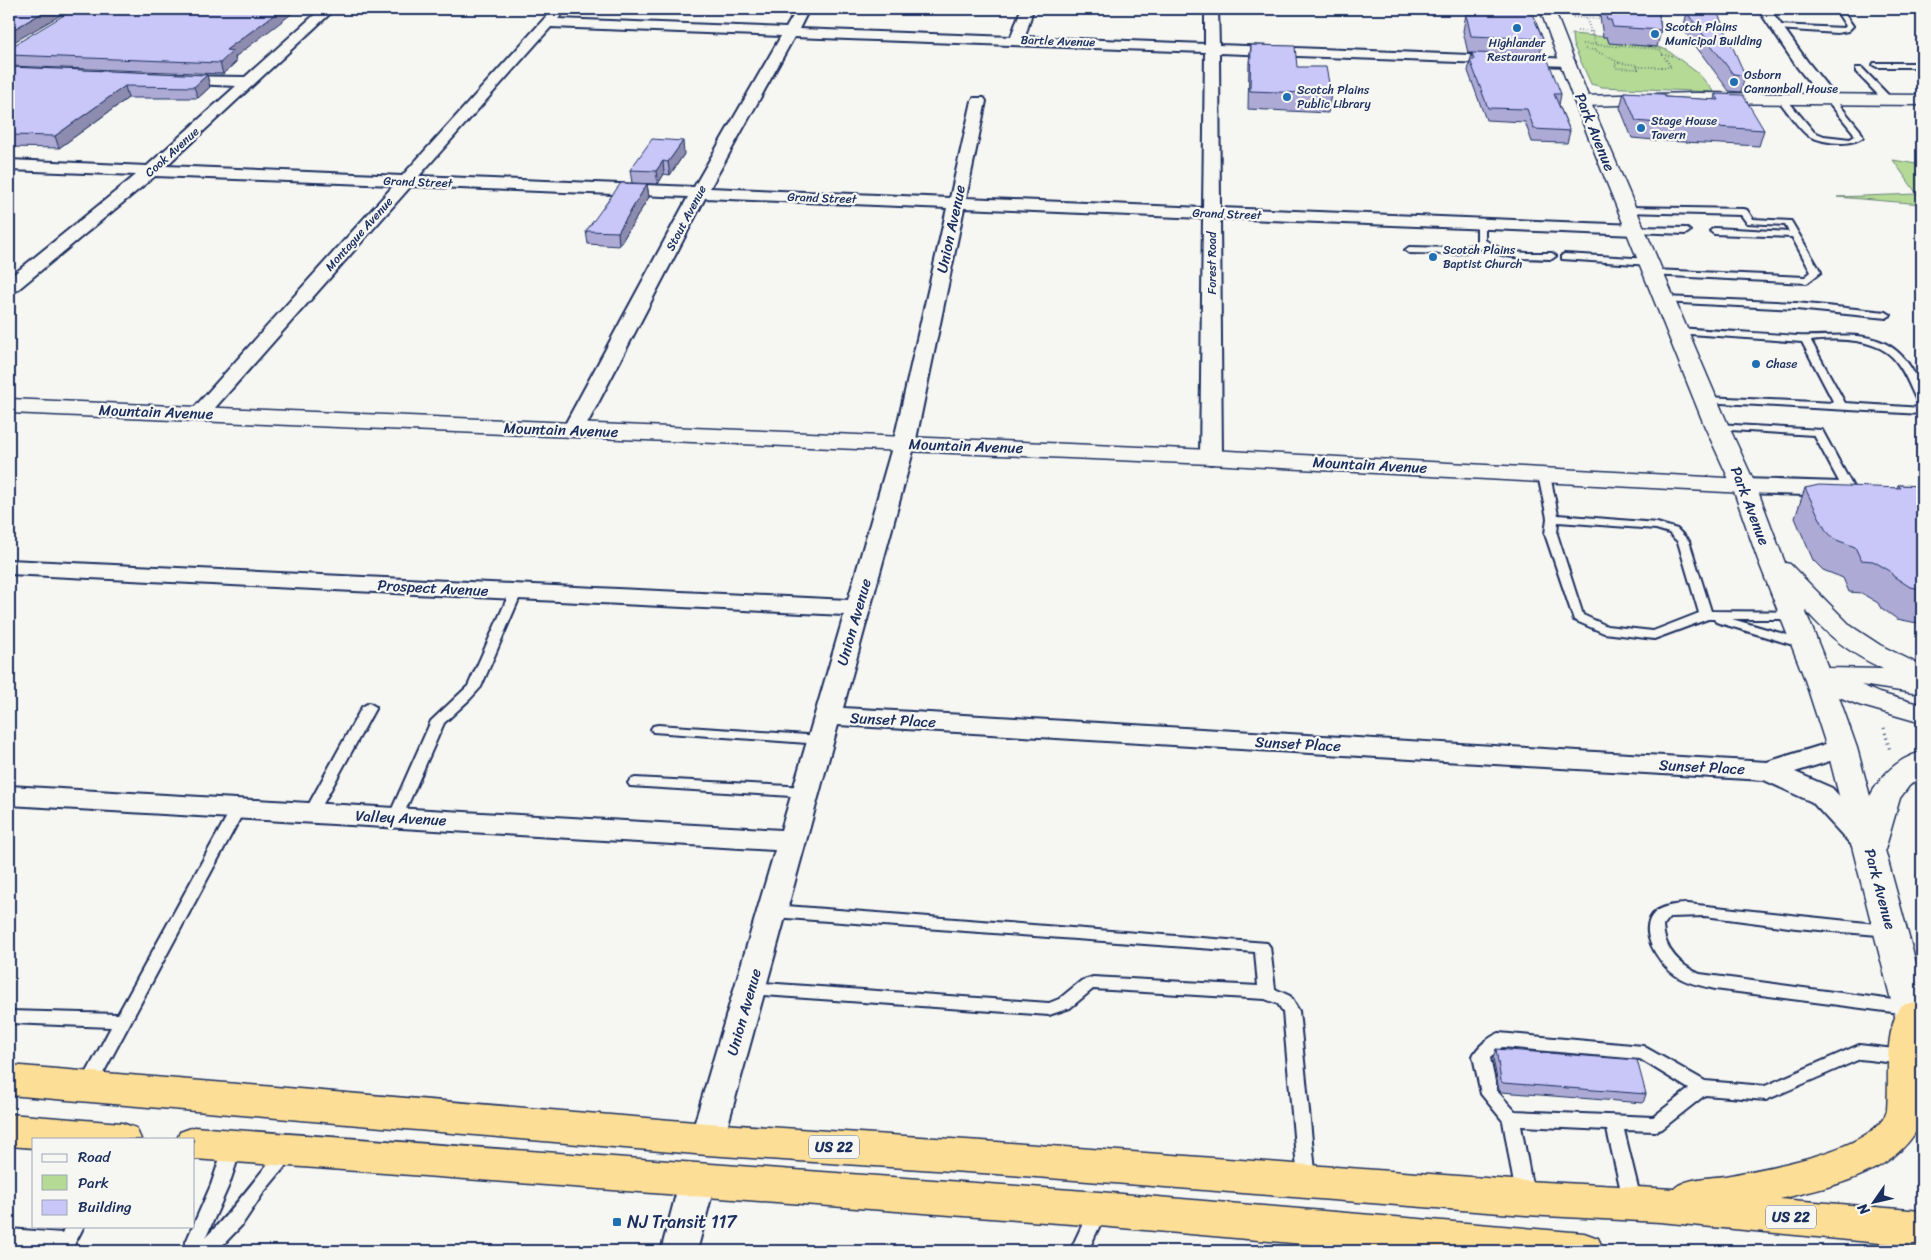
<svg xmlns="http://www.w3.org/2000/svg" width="1931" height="1260" viewBox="0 0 1931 1260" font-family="Sriracha,sans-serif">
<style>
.green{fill:#b4da95;stroke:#68847a}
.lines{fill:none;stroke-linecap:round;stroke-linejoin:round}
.service-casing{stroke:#1b2f5e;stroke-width:4}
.minor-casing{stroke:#1b2f5e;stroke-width:4}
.tertiary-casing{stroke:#1b2f5e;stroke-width:3}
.secondary-casing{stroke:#1b2f5e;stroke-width:3}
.trunk-casing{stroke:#1b2f5e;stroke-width:3}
.path-far1{stroke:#1b2f5e;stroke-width:2;stroke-dasharray:0.5 2.5;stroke-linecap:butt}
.path{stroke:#1b2f5e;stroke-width:3;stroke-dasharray:1 4;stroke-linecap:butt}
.service{fill:#f6f6f2;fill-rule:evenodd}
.minor{fill:#f6f6f2;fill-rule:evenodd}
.tertiary{fill:#f6f6f2;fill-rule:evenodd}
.secondary{fill:#f6f6f2;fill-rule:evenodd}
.trunk{fill:#fdde96;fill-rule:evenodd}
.wall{fill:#adaad5;stroke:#1b2f5e}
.shaded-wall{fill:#8d8bae;stroke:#1b2f5e}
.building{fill:#c9c6f8;stroke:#1b2f5e}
.poi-dot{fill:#1f6fb2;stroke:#f6f6f2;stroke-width:2}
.labels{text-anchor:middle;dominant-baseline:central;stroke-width:4.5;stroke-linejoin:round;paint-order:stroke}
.far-poi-label{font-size:12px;fill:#1b2f5e;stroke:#f6f6f2;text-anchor:start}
.far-street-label{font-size:12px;fill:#1b2f5e;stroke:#f6f6f2}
.shield{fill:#f6f6f2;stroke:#5d6b8a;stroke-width:1}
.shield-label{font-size:14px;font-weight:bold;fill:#1b2f5e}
.street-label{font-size:15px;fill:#1b2f5e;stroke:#f6f6f2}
.near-poi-label{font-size:18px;fill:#1b2f5e;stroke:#f6f6f2;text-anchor:start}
</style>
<rect width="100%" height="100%" fill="#f6f6f2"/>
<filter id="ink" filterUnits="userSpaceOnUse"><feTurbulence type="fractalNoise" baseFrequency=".02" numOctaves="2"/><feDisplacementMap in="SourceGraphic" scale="10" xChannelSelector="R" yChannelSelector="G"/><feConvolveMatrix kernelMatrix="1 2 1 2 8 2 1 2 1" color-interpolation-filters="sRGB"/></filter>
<g filter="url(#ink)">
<g class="green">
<polygon points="1572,34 1607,37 1610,43 1657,47 1667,50 1699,74 1714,92 1602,87 1591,84 1573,44"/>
<polygon points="1893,160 1922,165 1922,204 1837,197 1917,194"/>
</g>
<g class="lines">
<g class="service-casing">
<g id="service">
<polygon points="1835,9 1841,9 1853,26 1848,31 1837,33 1777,29 1774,27 1777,25 1844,28 1846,26"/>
<polygon points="1874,63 1922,63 1922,67 1877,67 1873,65"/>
<polygon points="1856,68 1862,68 1890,97 1890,101 1884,101 1856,72"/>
<path d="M 1778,96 L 1784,96 L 1814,132 L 1824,136 L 1850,139 L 1855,136 L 1853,132 L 1826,99 L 1833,97 L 1860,130 L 1863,137 C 1851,147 1823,143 1809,136 C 1800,131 1786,109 1778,100 Z"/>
<polygon points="1628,207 1744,209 1747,210 1753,219 1791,221 1821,272 1807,283 1651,275 1651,271 1654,270 1805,277 1811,272 1792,237 1714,234 1710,231 1714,228 1789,232 1785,225 1747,223 1741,215 1625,212 1624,210"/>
<path d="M 1481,221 L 1485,224 L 1485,240 C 1505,255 1529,253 1552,253 L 1556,256 L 1552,259 C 1529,258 1501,260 1482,246 L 1480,249 L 1455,254 L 1409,253 L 1405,250 L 1409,247 L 1455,248 L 1474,245 L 1477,241 L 1477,224 Z"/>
<polygon points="1636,227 1686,228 1690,231 1686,234 1633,232 1632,230"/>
<polygon points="1565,254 1650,259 1654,262 1650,265 1562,259 1562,255"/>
<polygon points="1665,297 1796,303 1886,312 1891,315 1886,318 1796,309 1662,302 1660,300"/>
<path d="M 1678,328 C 1718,331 1757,333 1797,336 C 1839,338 1884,324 1911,368 C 1918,380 1922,390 1922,404 L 1917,401 C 1910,387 1905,372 1895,360 C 1877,338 1837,338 1811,341 L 1845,403 L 1922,408 L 1922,414 L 1702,402 L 1701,400 L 1706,397 L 1834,403 L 1802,342 L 1675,333 L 1675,329 Z"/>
<polygon points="1717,424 1822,430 1854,489 1848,492 1844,491 1814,435 1713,429 1712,427 1713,425"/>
<path d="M 1544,472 L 1550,475 L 1558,515 L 1657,523 L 1677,529 L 1689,541 L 1711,611 L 1798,612 L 1800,615 L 1794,619 L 1732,619 L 1808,641 L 1810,644 L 1804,648 L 1800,647 L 1716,622 L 1714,619 L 1708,619 L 1654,639 L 1604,633 L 1574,620 L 1545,534 L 1547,518 L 1538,475 ZM 1558,522 L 1656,529 L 1669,533 L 1678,542 L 1699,613 L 1653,631 L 1607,626 L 1583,615 L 1557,534 Z"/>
<polygon points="516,588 522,592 481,687 470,699 444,723 402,818 400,821 390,821 388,818 431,721 468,686 510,592"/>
<polygon points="369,703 376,707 318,813 316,816 306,816 304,813 362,707"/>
<polygon points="658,725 821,736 826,737 828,740 826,743 821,744 653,732 651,729 653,726"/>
<polygon points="635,778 807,787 812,789 814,792 812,795 807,797 630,786 628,783 630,780"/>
<polygon points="238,804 243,806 245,809 93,1092 87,1094 81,1092 79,1087 111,1027 9,1023 9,1011 118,1014 231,809 233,806"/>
<path d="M 1688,904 L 1895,926 L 1898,930 L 1895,934 L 1890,936 L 1796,928 L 1705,916 L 1670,917 L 1663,926 C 1664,949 1680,966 1700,974 L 1908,1002 L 1914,1004 L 1916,1008 L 1914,1012 L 1908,1014 L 1715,989 C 1702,986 1686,983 1675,975 C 1658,963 1634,927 1658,910 C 1667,905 1679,904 1688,904 Z"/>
<polygon points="773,905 1267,943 1270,947 1275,989 1290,996 1299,1011 1316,1181 1313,1186 1307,1189 1301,1186 1298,1181 1283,1012 1278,1004 1265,999 1093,989 1070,1008 1049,1015 750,994 744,992 742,988 744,984 750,982 1049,1003 1059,999 1081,981 1093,977 1258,986 1255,952 773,917 768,915 765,911 768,907"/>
<path d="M 1499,1033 L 1643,1046 L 1705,1081 L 1765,1086 L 1859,1045 L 1904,1050 L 1910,1052 L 1912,1057 L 1910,1062 L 1904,1064 L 1860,1059 L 1766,1100 L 1705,1095 L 1662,1129 L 1656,1131 L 1624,1130 L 1642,1204 L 1639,1210 L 1633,1212 L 1627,1210 L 1624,1204 L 1607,1130 L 1521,1126 L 1534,1196 L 1531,1201 L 1525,1204 L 1519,1201 L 1516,1196 L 1503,1121 L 1481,1094 L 1473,1056 C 1477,1047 1489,1037 1499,1033 ZM 1502,1047 L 1640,1059 L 1689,1089 L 1653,1117 L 1515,1111 L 1497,1091 L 1490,1058 Z"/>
<path d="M 233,1139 L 239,1141 L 242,1146 L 229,1185 L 206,1237 C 234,1209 256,1177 282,1147 L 288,1145 L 294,1147 L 297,1152 L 264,1192 L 242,1225 L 217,1251 L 182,1251 L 211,1185 L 224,1146 L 227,1141 Z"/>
<polygon points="1098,1202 1104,1204 1107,1210 1088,1251 1070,1251 1092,1204"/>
<polygon points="65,1226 84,1226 71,1251 53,1251 54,1249 9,1245 9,1229 62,1233"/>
</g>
</g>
<g class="minor-casing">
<g id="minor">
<path d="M 321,9 L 335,9 L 166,166 L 402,176 L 553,9 L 563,9 L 565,11 L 558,19 L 786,28 L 797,9 L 809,9 L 799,29 L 1011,37 L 1021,9 L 1033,9 L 1025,37 L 1205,44 L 1205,9 L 1218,9 L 1219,45 L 1573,59 L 1575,62 L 1573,65 L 1568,66 L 1219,53 L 1220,208 L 1636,225 L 1642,226 L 1645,230 L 1642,234 L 1636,235 L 1220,218 L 1222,457 L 1219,462 L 1211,464 L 1203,462 L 1200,457 L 1203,218 L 964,208 L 915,444 L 843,708 L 1767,762 L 1842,739 L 1852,742 L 1856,748 L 1852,754 L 1795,772 L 1832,788 L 1877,837 L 1882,844 L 1877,851 L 1867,854 L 1857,851 L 1812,802 L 1764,780 L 838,725 L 724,1139 L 719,1149 L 707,1154 L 695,1149 L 690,1139 L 775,850 L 9,805 L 9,786 L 781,830 L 844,615 L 9,574 L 9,560 L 848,600 L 893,444 L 947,208 L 705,198 L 584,430 L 580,434 L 573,436 L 566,434 L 562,430 L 688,197 L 411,186 L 206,418 L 199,420 L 192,418 L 189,414 L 192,410 L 394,185 L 155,176 L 16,291 L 9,292 L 9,278 L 136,175 L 9,170 L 9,160 L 147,166 L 236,86 L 174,83 L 169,82 L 167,79 L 169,76 L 245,77 ZM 551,27 L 781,36 L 694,187 L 419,176 ZM 794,37 L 1205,52 L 1203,208 L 966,198 L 986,101 L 984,98 L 974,98 L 972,101 L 950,198 L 710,188 Z"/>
<polygon points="1758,9 1770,9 1807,61 1835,96 1837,99 1835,102 1825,102 1797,67"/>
<polygon points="1744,479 1840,482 1848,484 1851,489 1848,494 1840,496 1744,493 1736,491 1733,486 1736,481"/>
<polygon points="698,1164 711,1168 716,1179 697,1251 661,1251 680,1179 685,1168"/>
</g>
</g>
<g class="tertiary-casing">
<g id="tertiary">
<polygon points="1694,93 1922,95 1922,105 1694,103 1582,106 1576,104 1574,101 1576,98 1582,96"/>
<polygon points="9,399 1211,450 1744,479 1753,481 1756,486 1753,491 1744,493 1211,464 9,413"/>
</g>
</g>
<g class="secondary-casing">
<path id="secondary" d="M 1540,9 L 1554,9 L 1590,101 L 1729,427 L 1756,486 L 1785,563 L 1790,564 L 1851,626 L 1880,645 L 1922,666 L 1922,691 L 1913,693 L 1861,685 L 1879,693 L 1922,705 L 1922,723 L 1859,705 L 1839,697 L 1857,748 L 1870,796 C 1882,774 1898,758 1922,752 L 1922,775 L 1909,786 L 1900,798 L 1885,850 L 1922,985 L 1922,1027 L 1913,1030 L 1900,1026 L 1895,1016 L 1827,748 L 1804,677 L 1758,560 L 1732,486 L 1705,427 L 1574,101 ZM 1805,610 C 1831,638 1848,652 1883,669 L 1828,668 Z"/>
</g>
<g class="trunk-casing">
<g id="trunk">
<path d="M 1913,1002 L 1922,1005 L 1922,1119 C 1901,1173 1831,1187 1780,1199 L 1922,1211 L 1922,1247 L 1660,1222 L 1526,1215 L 997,1174 L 707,1155 L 9,1095 L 9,1065 L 707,1123 L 997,1142 L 1526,1181 L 1674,1189 C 1684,1178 1711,1178 1725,1176 C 1761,1169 1877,1151 1887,1110 C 1890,1075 1883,1038 1900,1006 Z"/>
<polygon points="9,1114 122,1123 136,1128 141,1139 34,1139 34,1148 9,1146"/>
<polygon points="194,1127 1099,1192 1584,1233 1598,1238 1604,1251 1382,1251 1099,1226 194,1159 194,1139 177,1139 180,1132"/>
</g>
</g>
<g class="path-far1">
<polyline points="1573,17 1586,18 1596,45"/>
<polyline points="1586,18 1600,19"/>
<polyline points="1577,31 1593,32"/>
<polyline points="1583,44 1660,49 1663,55"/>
<polyline points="1585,49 1594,50 1620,63"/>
<polygon points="1620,63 1637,65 1638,69 1616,68 1615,64"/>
<polyline points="1637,67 1671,67 1663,55 1674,56"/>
</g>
<polyline class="path" points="1884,728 1890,751"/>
<use href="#service" class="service"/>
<use href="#minor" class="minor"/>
<use href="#tertiary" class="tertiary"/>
<use href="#secondary" class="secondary"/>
<use href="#trunk" class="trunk"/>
</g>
<g class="wall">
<polygon points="1465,9 1530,9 1543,39 1540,55 1561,94 1559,105 1570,131 1567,143 1532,142 1525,122 1486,120 1468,71 1472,53 1468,53 1463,31 1466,14 1467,14"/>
<polygon points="1599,9 1658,9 1661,30 1657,47 1609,43 1607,37 1603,37"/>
<polygon points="1687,13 1745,75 1741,92 1729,91 1683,29"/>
<polygon points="1251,45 1297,67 1331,94 1328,113 1248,109 1249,62"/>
<polygon points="9,47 235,57 236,62 223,74 9,66"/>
<polygon points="9,67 207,75 210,87 198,98 128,98 59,148 9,147"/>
<polygon points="1624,92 1665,97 1714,100 1715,94 1764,130 1759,146 1665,141 1632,138 1620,108"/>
<polygon points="684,154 670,175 664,174 658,184 632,183 630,170"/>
<polygon points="647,184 649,197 619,246 588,244 586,231"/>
<polygon points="1898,485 1922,486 1922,624 1897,619 1880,607 1878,603 1861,593 1849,592 1843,578 1823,570 1813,560 1795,518 1805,488 1897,488"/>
<polygon points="1496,1049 1646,1094 1643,1103 1501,1092 1499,1090 1493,1058"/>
</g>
<g class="shaded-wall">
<polygon points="49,9 71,9 9,45 9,32"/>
<polygon points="282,9 298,9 235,57 236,62 223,74 220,63 226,50"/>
<polygon points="207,75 210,87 198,98 194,87"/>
<polygon points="125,86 128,98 59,148 55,136"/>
<polygon points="683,141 684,154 670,175 668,162"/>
<polygon points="663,161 664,174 658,184 656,171"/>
<polygon points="647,184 649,197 619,246 618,232"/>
</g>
<g class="building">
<polygon points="9,9 49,9 9,32"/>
<polygon points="74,9 282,9 226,50 233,51 220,63 9,55 9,47 11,47"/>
<polygon points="1474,9 1530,9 1543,39 1471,36 1466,14 1476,14"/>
<polygon points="1605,9 1658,9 1661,30 1613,27 1611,20 1607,20"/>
<polygon points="1687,13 1718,14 1745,75 1733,74"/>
<polygon points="1251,45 1295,46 1297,67 1326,67 1331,94 1250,91"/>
<polygon points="1472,53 1546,55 1561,94 1554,94 1570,131 1534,129 1527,109 1488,108 1470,60 1474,60"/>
<polygon points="9,67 207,75 194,87 125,86 55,136 9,135"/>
<polygon points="1624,92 1664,94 1665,97 1719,100 1715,94 1743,95 1764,130 1669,124 1636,121"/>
<polygon points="652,139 683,141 668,162 663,161 656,171 630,170"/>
<polygon points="621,183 647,184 618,232 586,231"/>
<polygon points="1819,485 1901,488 1898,485 1922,486 1922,589 1910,587 1893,576 1890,571 1873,561 1861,560 1855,547 1834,539 1825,529 1805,488"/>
<polygon points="1496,1049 1637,1060 1646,1094 1503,1083 1501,1081"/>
</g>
</g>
<g class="poi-dot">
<circle cx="1517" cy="28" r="5"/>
<circle cx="1655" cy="34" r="5"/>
<circle cx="1734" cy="82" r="5"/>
<circle cx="1287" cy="97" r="5"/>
<circle cx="1641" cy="128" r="5"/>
<circle cx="1433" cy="257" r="5"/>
<circle cx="1756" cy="364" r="5"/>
<rect x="612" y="1217" width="10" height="10" rx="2.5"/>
</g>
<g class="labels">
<g class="far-poi-label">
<text x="1665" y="27">Scotch Plains<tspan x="1665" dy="14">Municipal Building</tspan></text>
<text x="1517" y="43" text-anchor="middle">Highlander<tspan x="1517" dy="14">Restaurant</tspan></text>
<text x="1744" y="75">Osborn<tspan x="1744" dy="14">Cannonball House</tspan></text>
<text x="1297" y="90">Scotch Plains<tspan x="1297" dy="14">Public Library</tspan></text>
<text x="1651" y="121">Stage House<tspan x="1651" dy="14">Tavern</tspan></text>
<text x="1443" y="250">Scotch Plains<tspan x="1443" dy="14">Baptist Church</tspan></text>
<text x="1766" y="364">Chase</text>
</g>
<g class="far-street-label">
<text transform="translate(1058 41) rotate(2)">Bartle Avenue</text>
<text transform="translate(172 152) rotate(-42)">Cook Avenue</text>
<text transform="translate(418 182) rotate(2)">Grand Street</text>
<text transform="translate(822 198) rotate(2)">Grand Street</text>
<text transform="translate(1227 214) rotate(2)">Grand Street</text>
<text transform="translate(686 218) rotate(-62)">Stout Avenue</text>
<text transform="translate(359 234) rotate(-48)">Montague Avenue</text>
<text transform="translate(1212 263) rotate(-90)">Forest Road</text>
</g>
<g class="shield">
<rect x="809" y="1135.5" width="50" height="23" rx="4"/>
<rect x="1766" y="1205.5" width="50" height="23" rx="4"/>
</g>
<g class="shield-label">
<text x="834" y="1147">US 22</text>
<text x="1791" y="1217">US 22</text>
</g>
<g class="street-label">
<text transform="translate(1595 132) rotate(68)">Park Avenue</text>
<text transform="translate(951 229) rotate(-78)">Union Avenue</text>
<text transform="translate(156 412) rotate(2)">Mountain Avenue</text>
<text transform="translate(561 430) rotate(2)">Mountain Avenue</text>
<text transform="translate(966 446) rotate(2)">Mountain Avenue</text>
<text transform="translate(1370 465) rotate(3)">Mountain Avenue</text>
<text transform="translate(1750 506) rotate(69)">Park Avenue</text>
<text transform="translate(433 588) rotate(3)">Prospect Avenue</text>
<text transform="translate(854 622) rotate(-74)">Union Avenue</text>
<text transform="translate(893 720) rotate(3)">Sunset Place</text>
<text transform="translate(1298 744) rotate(3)">Sunset Place</text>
<text transform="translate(1702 767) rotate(3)">Sunset Place</text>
<text transform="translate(401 818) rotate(3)">Valley Avenue</text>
<text transform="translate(1880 889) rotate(75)">Park Avenue</text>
<text transform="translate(744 1012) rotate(-74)">Union Avenue</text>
</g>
<g class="near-poi-label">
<text x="627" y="1222">NJ Transit 117</text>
</g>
</g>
<rect width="1931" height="1260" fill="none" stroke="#f6f6f2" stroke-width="30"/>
<rect x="15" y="15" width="1901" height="1230" fill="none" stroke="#1b2f5e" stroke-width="2" filter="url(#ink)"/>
<rect x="32" y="1138" width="162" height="90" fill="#f6f6f2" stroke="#9ea6b7"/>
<rect x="42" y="1154" width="25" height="8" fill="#f6f6f2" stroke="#9ea6b7"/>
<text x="78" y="1162" font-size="15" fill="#1b2f5e">Road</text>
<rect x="42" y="1175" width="25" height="15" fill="#b4da95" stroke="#9ea6b7"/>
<text x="78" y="1188" font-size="15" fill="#1b2f5e">Park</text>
<rect x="42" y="1200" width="25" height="15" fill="#c9c6f8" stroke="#9ea6b7"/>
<text x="78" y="1212" font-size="15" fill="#1b2f5e">Building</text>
<g transform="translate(1874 1202) rotate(236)" stroke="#f6f6f2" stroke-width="4" paint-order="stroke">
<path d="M0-4L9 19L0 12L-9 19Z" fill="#1b2f5e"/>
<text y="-8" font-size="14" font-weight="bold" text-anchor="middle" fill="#1b2f5e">N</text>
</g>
</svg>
